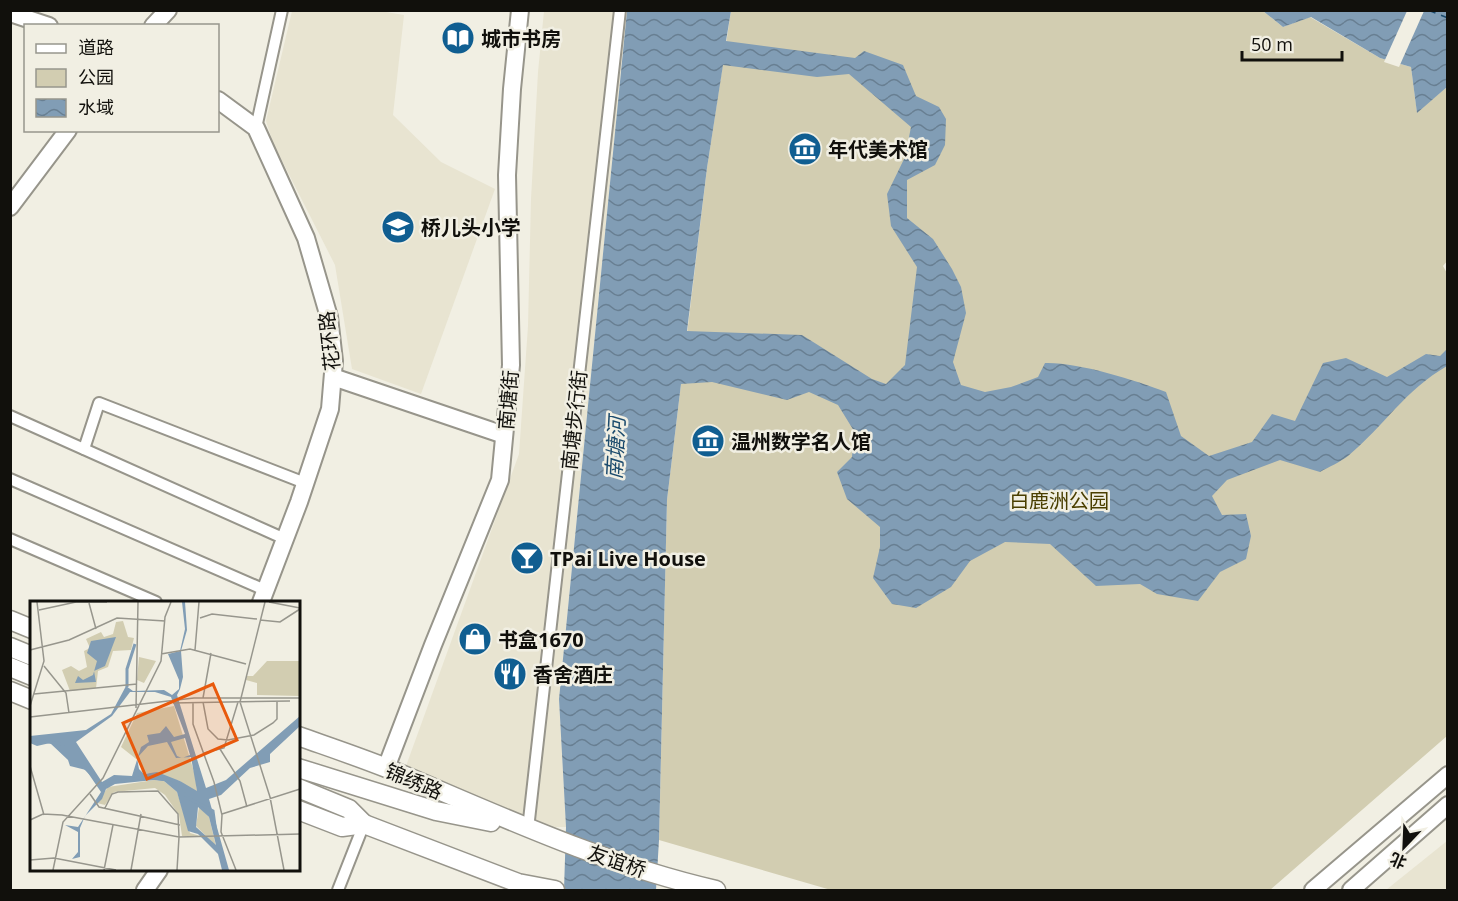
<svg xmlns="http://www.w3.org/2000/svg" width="1458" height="901" viewBox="0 0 1458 901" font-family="'Open Sans','Noto Sans SC',sans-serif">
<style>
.built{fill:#e8e4d1}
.park{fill:#d2cdb1}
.water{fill:url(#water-waves);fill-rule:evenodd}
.pier{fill:#f1efe3}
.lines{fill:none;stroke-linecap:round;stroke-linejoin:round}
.ferry{stroke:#1c4b6d;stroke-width:1.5;stroke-dasharray:8 6;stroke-linecap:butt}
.street-casing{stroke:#97958b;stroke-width:14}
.secondary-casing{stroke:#97958b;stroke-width:20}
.primary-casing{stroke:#97958b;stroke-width:21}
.street{stroke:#fff;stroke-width:10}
.secondary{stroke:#fff;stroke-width:16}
.primary{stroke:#fff;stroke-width:18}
.labels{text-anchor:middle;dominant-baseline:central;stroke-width:5;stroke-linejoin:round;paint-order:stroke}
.poi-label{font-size:20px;font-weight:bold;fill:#11100c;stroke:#f1efe3;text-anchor:start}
.street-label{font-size:20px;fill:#11100c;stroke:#f1efe3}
.park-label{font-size:20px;fill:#4a3f00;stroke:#f1efe3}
.water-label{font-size:21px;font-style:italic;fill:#1c4b6d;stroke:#f1efe3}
.inset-river{fill:none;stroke:#819db5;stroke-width:3}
.inset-road{fill:none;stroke:#97968d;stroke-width:1.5}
.view{fill:#e8590c;fill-opacity:0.15;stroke:#e8590c;stroke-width:3}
.inset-edge{fill:none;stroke:#11100c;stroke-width:3}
</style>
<defs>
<pattern id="water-waves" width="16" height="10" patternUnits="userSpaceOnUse" patternTransform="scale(1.5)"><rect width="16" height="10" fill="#819db5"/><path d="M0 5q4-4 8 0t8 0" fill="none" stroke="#687f92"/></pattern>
</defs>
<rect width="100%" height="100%" fill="#f1efe3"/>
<g class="built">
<polygon points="380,11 404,15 393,115 441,162 495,189 421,394 352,369 335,265 273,143 266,121 292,11"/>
<polygon points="544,11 627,11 559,699 566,827 555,827 483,801 406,766 519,454 528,326 531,199 538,72"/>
<polygon points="1447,841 1447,890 1386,890"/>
</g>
<polygon class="park" points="731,11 1263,11 1283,27 1310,17 1380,58 1411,67 1417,112 1447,87 1448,260 1443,266 1448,275 1447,736 1270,890 831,890 659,840 667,500 707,168"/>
<g class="water">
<path d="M 627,11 L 731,11 L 726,41 L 855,58 L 864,51 L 903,65 L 916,96 L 939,107 L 946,119 L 945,145 L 935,165 L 907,180 L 907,218 L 933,239 L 952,269 L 961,287 L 966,313 L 953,362 L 961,385 L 985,392 L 1011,387 L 1038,377 L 1045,363 C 1078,362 1135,380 1166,392 L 1181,436 L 1209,456 L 1252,442 L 1272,414 L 1295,421 L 1323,363 L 1346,358 L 1387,377 L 1426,354 L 1440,356 L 1447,349 L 1447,366 C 1405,390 1384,426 1348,456 C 1340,462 1329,467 1320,472 L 1280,460 L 1227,480 L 1212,496 L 1222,515 L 1246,514 L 1251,536 L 1246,559 L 1220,572 L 1198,601 L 1157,594 L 1140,584 L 1096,586 L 1050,544 L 1005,542 L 970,561 L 951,587 L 916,608 L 892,604 L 873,578 L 880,547 L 880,527 L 847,499 L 837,472 L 852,457 L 854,431 L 838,405 L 809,392 L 787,400 L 712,382 L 681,384 L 667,500 L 659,840 L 656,890 L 564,890 L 566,827 L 559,699 ZM 723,65 L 817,77 L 849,74 L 911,127 L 905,157 L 887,194 L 891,226 L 917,267 L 905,365 L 886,384 L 872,379 L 802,335 L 687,331 L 707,168 Z"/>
<polygon points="1263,11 1447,11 1447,87 1417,113 1411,67 1380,58 1311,17 1283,27"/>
</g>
<polygon class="pier" points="1407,11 1424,11 1399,67 1384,62"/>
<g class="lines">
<polyline class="ferry" points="1428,10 1448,18"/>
<g class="street-casing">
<g id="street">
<polyline points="256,128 282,10"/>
<polyline points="10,416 285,539"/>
<polyline points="84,449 99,403 305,483"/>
<polyline points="10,479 265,590"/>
<polyline points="10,539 156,602"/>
<polyline points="528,829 620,10"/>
<polyline points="338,890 364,824"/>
</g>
</g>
<g class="secondary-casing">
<g id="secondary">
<polyline points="10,13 49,26"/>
<polyline points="153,26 168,10"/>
<polyline points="218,100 256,128 306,238 329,317 334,361 330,409 299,502 261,602"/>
<polyline points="10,207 68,130"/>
<polyline points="333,377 504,435"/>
<polyline points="386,768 433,645 500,480 511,365 507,175 512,89 520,10"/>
<polyline points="145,890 159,870"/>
<polyline points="1313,890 1448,775"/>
<polyline points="1351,890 1448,805"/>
</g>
</g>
<g class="primary-casing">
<g id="primary">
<polyline points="10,620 32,629"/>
<polyline points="10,647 32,656"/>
<polyline points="10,667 32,676"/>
<polyline points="10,691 32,700"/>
<path d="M 298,736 C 329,747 359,757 389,769 C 496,814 602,864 716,890"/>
<polyline points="298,768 436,811 491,822"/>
<polyline points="298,788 349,809 364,824"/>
<polyline points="298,810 342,827 364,824 518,883 555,890"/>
</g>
</g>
<use href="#street" class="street"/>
<use href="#secondary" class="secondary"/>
<use href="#primary" class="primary"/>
</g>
<defs>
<g id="library-disc" transform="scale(1.725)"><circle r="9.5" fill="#105e91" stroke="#f1efe3"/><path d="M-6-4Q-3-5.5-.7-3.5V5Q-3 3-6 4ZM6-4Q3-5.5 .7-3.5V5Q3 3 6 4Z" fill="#fff"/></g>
<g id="museum-disc" transform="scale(1.725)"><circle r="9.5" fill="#105e91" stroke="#f1efe3"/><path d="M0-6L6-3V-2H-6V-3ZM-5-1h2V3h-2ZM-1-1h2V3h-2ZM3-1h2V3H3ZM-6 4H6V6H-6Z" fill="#fff"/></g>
<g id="school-disc" transform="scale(1.725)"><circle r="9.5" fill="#105e91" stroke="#f1efe3"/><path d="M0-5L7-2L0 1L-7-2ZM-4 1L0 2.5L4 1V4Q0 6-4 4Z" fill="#fff"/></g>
<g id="bar-disc" transform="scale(1.725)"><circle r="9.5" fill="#105e91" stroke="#f1efe3"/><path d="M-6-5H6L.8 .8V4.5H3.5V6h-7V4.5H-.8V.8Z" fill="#fff"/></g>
<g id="shop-disc" transform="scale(1.725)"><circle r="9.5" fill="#105e91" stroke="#f1efe3"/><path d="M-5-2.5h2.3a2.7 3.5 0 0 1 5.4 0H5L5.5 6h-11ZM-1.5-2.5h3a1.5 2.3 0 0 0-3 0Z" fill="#fff"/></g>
<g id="restaurant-disc" transform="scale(1.725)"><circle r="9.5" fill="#105e91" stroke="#f1efe3"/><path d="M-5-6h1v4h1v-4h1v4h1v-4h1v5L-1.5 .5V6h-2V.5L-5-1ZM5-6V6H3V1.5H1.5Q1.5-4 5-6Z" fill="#fff"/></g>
</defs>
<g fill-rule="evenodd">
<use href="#library-disc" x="458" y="38"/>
<use href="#museum-disc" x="805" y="149"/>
<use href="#school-disc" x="398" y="227"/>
<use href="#museum-disc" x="708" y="441"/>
<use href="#bar-disc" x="527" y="558"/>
<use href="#shop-disc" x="475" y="639"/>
<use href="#restaurant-disc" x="510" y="674"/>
</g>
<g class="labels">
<g class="poi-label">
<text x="481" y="38">城市书房</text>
<text x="828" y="149">年代美术馆</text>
<text x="421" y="227">桥儿头小学</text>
<text x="731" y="441">温州数学名人馆</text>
<text x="550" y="558">TPai Live House</text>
<text x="498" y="639">书盒1670</text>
<text x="533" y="674">香舍酒庄</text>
</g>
<g class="street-label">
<text transform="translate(329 341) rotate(-96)">花环路</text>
<text transform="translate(508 400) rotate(-85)">南塘街</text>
<text transform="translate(574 420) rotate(-84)">南塘步行街</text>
<text transform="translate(414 781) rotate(23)">锦绣路</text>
<text transform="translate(617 861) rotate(19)">友谊桥</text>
</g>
<g class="park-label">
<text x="1059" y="500">白鹿洲公园</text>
</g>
<g class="water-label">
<text transform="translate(615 448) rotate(-87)">南塘河</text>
</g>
</g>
<g transform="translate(30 601)">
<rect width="270" height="270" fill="#f1efe3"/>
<path d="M 109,56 L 126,60 L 114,82 L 107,79 ZM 169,206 L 179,216 L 186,245 L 166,225 Z" fill="#d2cdb1"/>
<path d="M 93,20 L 98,36 L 104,37 L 101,49 L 83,50 L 78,66 L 68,70 L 66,87 L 40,90 L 32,69 L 41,65 L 49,70 L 57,66 L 54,50 L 60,47 L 56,38 L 71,31 L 74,36 L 83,33 L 86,21 ZM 237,60 L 270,60 L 270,95 L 227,94 L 227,82 L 216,79 L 217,75 L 223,75 ZM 144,105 L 165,174 L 167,190 L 164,192 L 150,180 L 112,171 L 110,161 L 91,146 L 107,112 ZM 124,179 L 134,180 L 147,191 L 160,232 L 170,235 L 152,235 L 149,214 L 135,194 L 125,187 L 84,191 L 75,204 L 67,202 L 78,186 Z" fill="#d2cdb1"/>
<path d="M 152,1 L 155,1 L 157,29 L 151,50 L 153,76 L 150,88 L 147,94 L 176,187 L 196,179 L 270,115 L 270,125 L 240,153 L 240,161 L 220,167 L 191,194 L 179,198 L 199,269 L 192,269 L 188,253 L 168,233 L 158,230 L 147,191 L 134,180 L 124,179 L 85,183 L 76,188 L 72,198 L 55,215 L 50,227 L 50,256 L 42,258 L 48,251 L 48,231 L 35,224 L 48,226 L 71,191 L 56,169 L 40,165 L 38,159 L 20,142 L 7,145 L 0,142 L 0,135 L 56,129 L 81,113 L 96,85 L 103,90 L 134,89 L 142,94 L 149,88 L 149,79 L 138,53 L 150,50 L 155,28 ZM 100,91 L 125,91 L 141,96 L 155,133 L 144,136 L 136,125 L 130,132 L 117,134 L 119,141 L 111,146 L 102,175 L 84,174 L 72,181 L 46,141 L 82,115 ZM 155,137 L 160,154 L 152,157 L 147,155 L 141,141 ZM 137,141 L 146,157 L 161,156 L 167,190 L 150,180 L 127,171 L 114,173 L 109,168 L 107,157 L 118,145 ZM 168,206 L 179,216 L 186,244 L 166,226 ZM 86,36 L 75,65 L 64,70 L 66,81 L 45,82 L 48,75 L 53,79 L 63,74 L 67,60 L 57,52 L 61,40 Z" fill="#819db5" fill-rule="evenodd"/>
<path class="inset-river" d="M 97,86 L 97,68 L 105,43M 0,138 L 31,143 L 71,183 L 117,176 L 137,179 L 160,198 L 183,210 L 186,232M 187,237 L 196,269"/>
<path class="inset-road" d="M 235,1 L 210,101 L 240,196 L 254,269M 239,1 L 270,7M 59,2 L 66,28M 9,9 L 46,1 L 77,1M 170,17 L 182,13 L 227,18M 230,19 L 250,21 L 270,8M 0,49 L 39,39 L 87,17 L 135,20M 165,49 L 169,1M 131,53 L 160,48 L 216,63M 14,65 L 36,92 L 39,112M 4,93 L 107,83M 173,97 L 181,52M 173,101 L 178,128 L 188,138 L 198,139 L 224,134 L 243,122 L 247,118 L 247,101M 143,102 L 260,100M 163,102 L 163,123 L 184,181 L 192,214 L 191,231 L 206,269M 0,105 L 14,60 L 7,1M 106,107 L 108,1M 0,116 L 164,97 L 270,97M 190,148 L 210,180 L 217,206M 174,152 L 194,147 L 208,101M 0,165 L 14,214M 60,193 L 69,206 L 150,224M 75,207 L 82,193 L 88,191 L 128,190 L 148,213 L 149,236M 192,213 L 270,188M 0,219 L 13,213 L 32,214 L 149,236 L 270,233M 0,259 L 24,257 L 86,269M 23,269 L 33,221 L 73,177 L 131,60 L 135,16 L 141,1M 74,269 L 83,224M 101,269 L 111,213M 147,269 L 149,236"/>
<path class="view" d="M 183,83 L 207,139 L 117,178 L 93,122 Z"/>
<rect width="270" height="270" class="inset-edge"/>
</g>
<rect width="1458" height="901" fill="none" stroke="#11100c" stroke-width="24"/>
<rect x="24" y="24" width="195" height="108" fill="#f1efe3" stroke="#97968d" stroke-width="1.5"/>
<rect x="36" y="44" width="30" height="9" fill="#ffffff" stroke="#97968d" stroke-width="1.5"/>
<text x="78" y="54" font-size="18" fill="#11100c">道路</text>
<rect x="36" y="69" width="30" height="18" fill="#d2cdb1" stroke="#97968d" stroke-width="1.5"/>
<text x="78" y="84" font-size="18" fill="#11100c">公园</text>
<rect x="36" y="99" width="30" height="18" fill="url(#water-waves)" stroke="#97968d" stroke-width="1.5"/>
<text x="78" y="114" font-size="18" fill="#11100c">水域</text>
<g transform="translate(1404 847) rotate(203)" stroke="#f1efe3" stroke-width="4.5" paint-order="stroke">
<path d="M0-4.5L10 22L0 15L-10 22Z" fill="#11100c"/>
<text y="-9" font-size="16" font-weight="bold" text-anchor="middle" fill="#11100c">北</text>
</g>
<path d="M1242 51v9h100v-9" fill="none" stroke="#11100c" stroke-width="3"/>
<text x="1251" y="51" font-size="18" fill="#11100c" stroke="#f1efe3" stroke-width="4.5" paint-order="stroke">50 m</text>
</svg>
